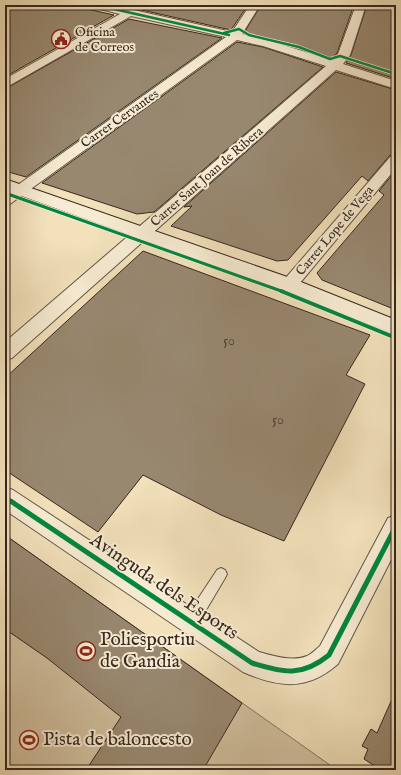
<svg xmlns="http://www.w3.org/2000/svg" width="401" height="775" viewBox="0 0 401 775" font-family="'IM FELL English',serif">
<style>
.green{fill:#d2c1a0;stroke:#847460}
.building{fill:#988870;stroke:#36271f}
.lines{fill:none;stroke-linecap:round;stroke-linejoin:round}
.lane-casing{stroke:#655646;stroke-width:2}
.street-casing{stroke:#655646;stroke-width:2}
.secondary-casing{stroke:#36271f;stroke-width:2}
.lane{fill:#f7ecd3;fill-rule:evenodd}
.street{fill:#f7ecd3;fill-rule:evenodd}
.secondary{fill:#f7ecd3;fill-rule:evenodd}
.cycleway-far3-casing{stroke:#f7ecd3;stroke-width:4}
.cycleway-far2-casing{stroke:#f7ecd3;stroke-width:5}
.cycleway-far1-casing{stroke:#f7ecd3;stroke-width:6}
.cycleway-casing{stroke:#f7ecd3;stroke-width:8}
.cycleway-far3{stroke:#00873e;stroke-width:2.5}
.cycleway-far2{stroke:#00873e;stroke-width:3}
.cycleway-far1{stroke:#00873e;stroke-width:4}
.cycleway{stroke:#00873e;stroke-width:5}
.labels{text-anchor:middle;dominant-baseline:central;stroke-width:4;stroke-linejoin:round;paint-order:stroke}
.far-poi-label{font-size:13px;fill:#36271f;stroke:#f7ecd3;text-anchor:start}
.far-street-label{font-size:13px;fill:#36271f;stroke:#f7ecd3}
.number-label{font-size:14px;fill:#4e3f33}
.near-street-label{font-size:19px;fill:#36271f;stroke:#f7ecd3}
.near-poi-label{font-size:19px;fill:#36271f;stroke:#f7ecd3;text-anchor:start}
</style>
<rect width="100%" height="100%" fill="#f2e1bb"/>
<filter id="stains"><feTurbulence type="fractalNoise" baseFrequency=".005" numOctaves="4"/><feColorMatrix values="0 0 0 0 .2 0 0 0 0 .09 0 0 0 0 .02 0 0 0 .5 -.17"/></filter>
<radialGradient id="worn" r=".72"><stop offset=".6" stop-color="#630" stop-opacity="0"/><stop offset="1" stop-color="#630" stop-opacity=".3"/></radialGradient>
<polygon class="green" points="5,535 337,770 5,770"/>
<g class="building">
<polygon points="5,5 69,5 114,15 5,77"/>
<polygon points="133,5 248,5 231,30 137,9"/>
<polygon points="261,5 354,5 337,53 332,58 244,33"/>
<polygon points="367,5 396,5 396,79 346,63 351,55"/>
<polygon points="129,19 222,38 26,177 5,171 5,89"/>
<polygon points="237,42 263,47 323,67 154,212 137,214 42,183"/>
<polygon points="336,72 396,90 396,154 390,155 368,181 362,176 288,260 277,261 171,226 192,206 184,207"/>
<polygon points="396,170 396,310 322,280 317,273 384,195 379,191"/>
<polygon points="143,251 370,335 346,375 365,384 284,541 221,515 143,475 98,532 5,470 5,378"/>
<polygon points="5,535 242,703 203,770 86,770 121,717 47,658 5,629"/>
<polygon points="396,690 396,770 381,770 364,759 368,749 362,746 371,729 377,733"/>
</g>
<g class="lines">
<g class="lane-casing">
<polygon id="lane" points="221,568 225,570 227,574 225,578 196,627 191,628 186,627 185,622 186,617 217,570"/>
</g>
<g class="street-casing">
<g id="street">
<polygon points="91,5 111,5 232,32 250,5 260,5 242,34 270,41 332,60 338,54 356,5 366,5 350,55 343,64 396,81 396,89 336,70 12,358 5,360 5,342 326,66 263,46 237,40 10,204 5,206 5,194 226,37 131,16 5,88 5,79 120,14 92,7"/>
<polygon points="396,155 396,168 295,289 289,291 283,289 280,285 283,281 391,156"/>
<path d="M 5,487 L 13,490 L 259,652 C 273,656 293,662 307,656 C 312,654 316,649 320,646 L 388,518 L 396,515 L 396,550 L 338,664 C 307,691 279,688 243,672 L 5,510 Z"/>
</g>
</g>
<g class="secondary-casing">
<polygon id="secondary" points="5,179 296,280 396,320 396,335 282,290 5,190"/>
</g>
<use href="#lane" class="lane"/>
<use href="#street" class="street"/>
<use href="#secondary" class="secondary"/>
<g class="cycleway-far3-casing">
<g id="cycleway-far3">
<polyline points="96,5 229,35"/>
<polyline points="224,33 239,29 249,35 299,47 330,59 340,56 396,74"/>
</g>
</g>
<g class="cycleway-far2-casing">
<polyline id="cycleway-far2" points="5,193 284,292"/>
</g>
<g class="cycleway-far1-casing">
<g id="cycleway-far1">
<polyline points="281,291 396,338"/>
<polyline points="5,497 14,503"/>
</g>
</g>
<g class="cycleway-casing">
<path id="cycleway" d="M 12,502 L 252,663 C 284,673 302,677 329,655 L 396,526"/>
</g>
<use href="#cycleway-far3" class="cycleway-far3"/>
<use href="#cycleway-far2" class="cycleway-far2"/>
<use href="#cycleway-far1" class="cycleway-far1"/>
<use href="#cycleway" class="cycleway"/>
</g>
<defs>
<g id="civic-ring" transform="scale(1)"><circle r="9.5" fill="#f7ecd3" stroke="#8f2418" stroke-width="1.5"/><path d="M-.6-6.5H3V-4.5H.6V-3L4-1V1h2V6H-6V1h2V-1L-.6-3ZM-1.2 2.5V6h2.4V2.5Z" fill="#8f2418"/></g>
<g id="stadium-ring" transform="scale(1)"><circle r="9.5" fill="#f7ecd3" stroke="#8f2418" stroke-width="1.5"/><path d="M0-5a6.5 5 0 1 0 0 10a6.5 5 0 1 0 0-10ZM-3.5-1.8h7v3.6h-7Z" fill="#8f2418"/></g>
</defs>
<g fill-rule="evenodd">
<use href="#civic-ring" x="61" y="39"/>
<use href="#stadium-ring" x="86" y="651"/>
<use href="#stadium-ring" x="29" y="740"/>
</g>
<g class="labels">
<g class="far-poi-label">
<text x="75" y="32">Oficina<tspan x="75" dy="15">de Correos</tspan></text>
</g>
<g class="far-street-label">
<text transform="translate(120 119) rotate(-35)">Carrer Cervantes</text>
<text transform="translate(207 177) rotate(-41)">Carrer Sant Joan de Ribera</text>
<text transform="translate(335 231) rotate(-50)">Carrer Lope de Vega</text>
</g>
<g class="number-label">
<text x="229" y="341">50</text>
<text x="278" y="420">50</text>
</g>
<g class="near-street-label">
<text transform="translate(164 587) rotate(34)">Avinguda dels Esports</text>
</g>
<g class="near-poi-label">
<text x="100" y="640">Poliesportiu<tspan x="100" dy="22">de Gandia</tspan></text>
<text x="43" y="740">Pista de baloncesto</text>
</g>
</g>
<rect width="401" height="775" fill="none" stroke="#f2e1bb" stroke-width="20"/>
<rect x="6" y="6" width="389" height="763" fill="none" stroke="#36271f" stroke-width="2"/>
<rect x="10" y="10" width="381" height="755" fill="none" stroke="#36271f"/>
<rect width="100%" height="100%" filter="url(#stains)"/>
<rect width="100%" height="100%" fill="url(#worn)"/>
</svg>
